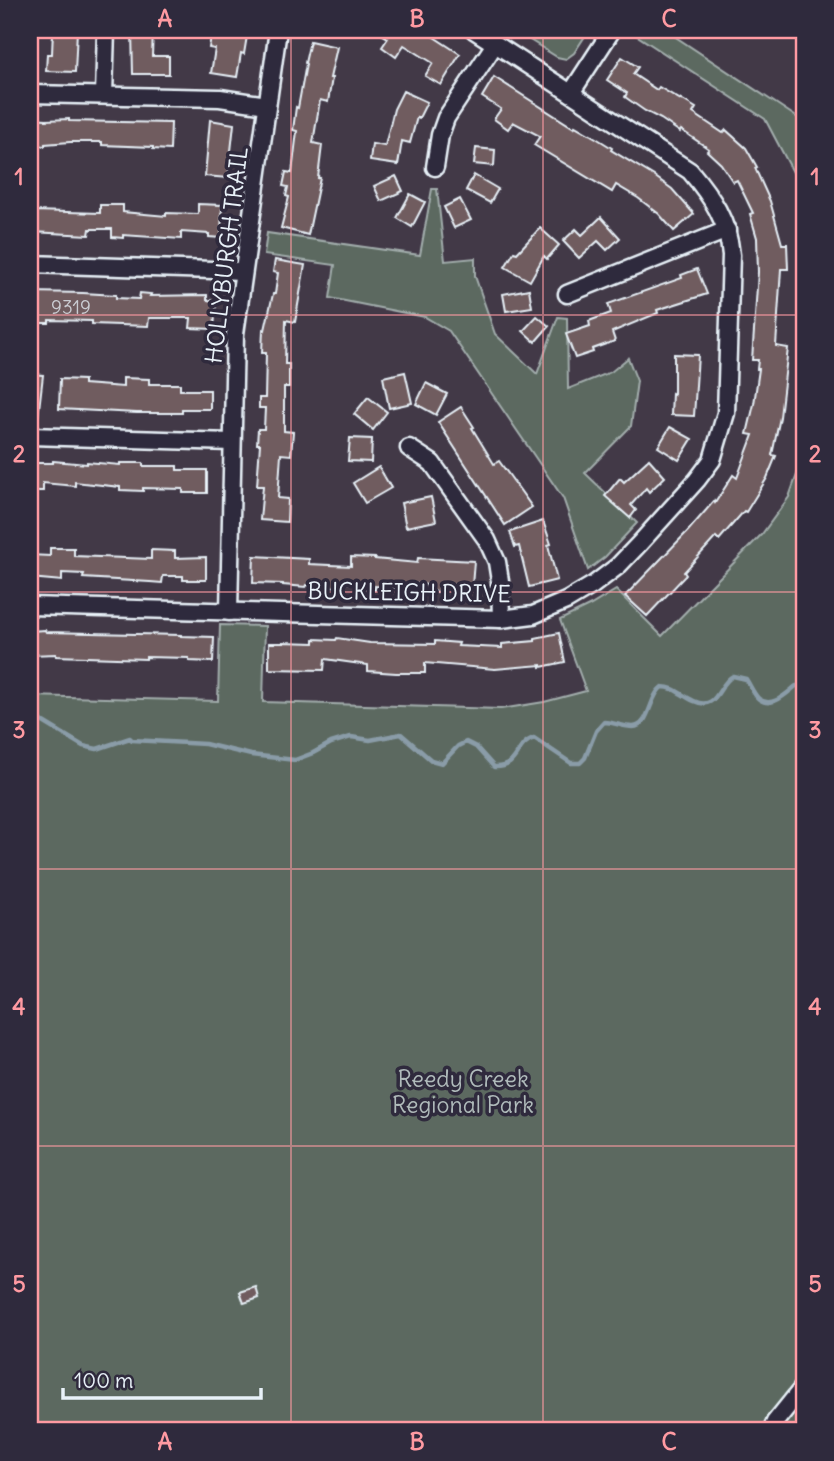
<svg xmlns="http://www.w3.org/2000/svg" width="834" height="1461" viewBox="0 0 834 1461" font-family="Delius,sans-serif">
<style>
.green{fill:#5b6960;stroke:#a2adac;stroke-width:2}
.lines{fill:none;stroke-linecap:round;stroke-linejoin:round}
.stream{stroke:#8a9ca8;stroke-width:4.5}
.building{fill:#705b5e;stroke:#e8f1f8;stroke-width:2}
.street-casing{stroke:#e8f1f8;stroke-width:21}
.street{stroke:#2f2a3d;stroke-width:16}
.grid{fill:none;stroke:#ff9aa2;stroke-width:2;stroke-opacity:0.55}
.labels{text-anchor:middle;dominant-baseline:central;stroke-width:7;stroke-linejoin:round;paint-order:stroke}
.number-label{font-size:19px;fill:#caccd2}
.street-label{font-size:23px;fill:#e8f1f8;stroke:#2f2a3d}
.park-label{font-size:23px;fill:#b0bbbb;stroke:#2f2a3d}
.neatline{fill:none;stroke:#ff9aa2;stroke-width:2.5}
.grid-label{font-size:23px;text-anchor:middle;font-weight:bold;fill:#ff9aa2}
</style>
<rect width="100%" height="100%" fill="#423947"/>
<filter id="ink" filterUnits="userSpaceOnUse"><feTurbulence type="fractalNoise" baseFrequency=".0143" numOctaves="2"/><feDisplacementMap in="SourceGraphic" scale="14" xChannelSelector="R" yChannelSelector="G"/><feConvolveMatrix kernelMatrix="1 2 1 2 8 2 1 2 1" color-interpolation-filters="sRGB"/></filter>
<g filter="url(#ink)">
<g class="green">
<polygon points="514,30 589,30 574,53 566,59 557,57"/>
<polygon points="631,30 665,30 804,122 804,193 765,119 630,31"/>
<polygon points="432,189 437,189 445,261 475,258 475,276 495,334 537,374 558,317 567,318 568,389 611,372 628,358 637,381 631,426 585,473 637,523 605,557 588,570 563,498 449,331 425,317 330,298 335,265 264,255 267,233 420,255"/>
<polygon points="804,455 804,1431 30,1431 30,696 218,701 220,625 265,626 263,702 501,709 544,702 586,691 560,620 591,605 616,590 662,636 762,534 789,497"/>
</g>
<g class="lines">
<path class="stream" d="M 30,714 L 83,746 L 97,749 L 130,738 L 132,740 L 205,744 L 251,755 L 295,760 L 313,753 L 331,743 L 351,737 L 370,740 L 401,734 L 431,760 L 442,763 L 458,746 L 466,742 L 476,747 L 494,767 C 520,768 514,744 534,738 L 571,763 L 580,763 L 585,758 L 596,731 L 604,722 C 613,722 623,727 633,727 C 650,727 649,696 662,687 C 676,687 682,696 694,701 C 718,712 718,683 733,676 L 746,679 C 750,685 754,695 759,699 C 772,709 787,693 796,686 L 804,686"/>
</g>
<g class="building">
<polygon points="53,30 77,30 75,72 46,71 47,54 52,54"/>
<polygon points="132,30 153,30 152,56 169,56 169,74 133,74"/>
<polygon points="212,30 248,30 244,54 241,53 237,77 211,73 215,49 209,48"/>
<polygon points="374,30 423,30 460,54 441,85 425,76 433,63 404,45 396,57 382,47 388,38"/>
<polygon points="310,41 337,47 330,78 332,78 328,102 320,100 313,143 322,145 318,178 320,178 308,235 281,228 289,197 286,196 288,187 283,186 286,172 292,173 297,131 293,130 296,107 298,108 306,64 305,63"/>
<polygon points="622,57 638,67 633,74 657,90 659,87 681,100 681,99 696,108 693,113 723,133 726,130 746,148 757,167 755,168 770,201 782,244 787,244 788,269 781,269 776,346 788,348 780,417 772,455 776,456 767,478 746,512 744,511 719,540 716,537 684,572 686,575 647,616 625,596 688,531 714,501 715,503 733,475 737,478 753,435 747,434 754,404 759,369 757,369 758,360 752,360 758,272 757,238 750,214 753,213 737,180 733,182 721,164 707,151 709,149 681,130 680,132 661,119 645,111 625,97 627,93 607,80"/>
<polygon points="494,77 574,128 575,126 596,138 612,148 611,150 654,176 672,189 694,214 674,231 659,214 638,198 616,185 612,192 534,145 540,136 513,122 508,129 494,119 501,109 482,97"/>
<polygon points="403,91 427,102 419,118 417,117 410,143 402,141 398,165 370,161 372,144 385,146 394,109"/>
<polygon points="30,118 46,119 46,120 69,119 69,121 171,123 170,150 153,149 153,147 102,145 102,142 70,142 45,144 45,146 30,145"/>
<polygon points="210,120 234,124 228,178 205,176"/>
<polygon points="476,148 495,150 494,166 474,164"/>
<polygon points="474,175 498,189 490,203 466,190"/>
<polygon points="396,176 403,191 381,201 374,186"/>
<polygon points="410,194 425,202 412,227 397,218"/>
<polygon points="460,199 471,220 454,228 444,207"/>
<polygon points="198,204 222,205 221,238 209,237 209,234 181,232 181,239 123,235 123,238 112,237 112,229 90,229 89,235 32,232 34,211 100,213 100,205 123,205 123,212 166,216 166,213 198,214"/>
<polygon points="601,217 620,238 607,250 598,241 579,258 563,241 576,229 582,235"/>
<polygon points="540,228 559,245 547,259 544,256 530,281 505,267 514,252 517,253"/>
<polygon points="275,260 305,265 295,322 286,320 285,364 289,364 289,387 284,387 284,431 293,432 291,455 281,454 278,498 288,499 287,522 260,520 263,486 257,486 260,444 257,444 258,429 264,429 265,408 259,408 259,398 265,398 266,353 262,353 263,329 265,330 273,294 275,294 278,273 273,272"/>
<polygon points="697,269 707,294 657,310 658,313 612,332 615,341 592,349 593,352 575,358 566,334 590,326 589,321 611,313 608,304 682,278 681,275"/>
<polygon points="529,289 532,307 506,311 503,294"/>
<polygon points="30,292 83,293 116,295 116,298 139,299 140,293 151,294 150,296 207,295 207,300 216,301 214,329 190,328 191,318 149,318 148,326 92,324 92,321 49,320 49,323 30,323"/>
<polygon points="537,316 549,326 535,342 523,331"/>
<polygon points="674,354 698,355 694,416 671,415 672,393 674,394"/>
<polygon points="405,372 412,403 389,408 383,377"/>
<polygon points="30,374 43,375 37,426 30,426"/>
<polygon points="123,378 149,379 149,384 180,384 180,390 210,390 210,409 182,409 182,413 137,413 59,409 60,379 84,380 84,384 123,387"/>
<polygon points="426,383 447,394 436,415 416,404"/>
<polygon points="368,397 387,412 373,430 354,414"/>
<polygon points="461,407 474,427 472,428 494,464 499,461 532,507 505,525 438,422"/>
<polygon points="670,427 692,439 679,460 658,447"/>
<polygon points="350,438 372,439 371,462 348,461"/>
<polygon points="649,459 665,477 649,492 646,488 631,505 636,510 630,518 605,496 620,478 624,482"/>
<polygon points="53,461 87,464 87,462 120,465 120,463 143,463 143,466 177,466 177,470 207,470 207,493 183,493 183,489 143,488 143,491 120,490 120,487 75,482 75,486 43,483 43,491 30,491 30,463 53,463"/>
<polygon points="379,467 391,488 365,503 353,483"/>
<polygon points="431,497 436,521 406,527 401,503"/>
<polygon points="543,521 551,544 548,545 557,580 529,587 519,546 515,547 510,532"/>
<polygon points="50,548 74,548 74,556 151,559 151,550 175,551 175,558 206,557 206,580 183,580 183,576 163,576 162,583 150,582 83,578 84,574 62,573 62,581 30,578 30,555 50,556"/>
<polygon points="254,556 309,559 309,564 351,566 351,557 375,558 375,559 417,563 418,558 474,561 472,586 440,584 439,592 428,591 428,585 407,583 406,589 375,586 375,590 364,590 364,583 340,582 340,587 307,585 306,587 283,585 283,584 253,583"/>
<polygon points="45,630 46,632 181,635 181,636 214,637 213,662 189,661 189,658 146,657 146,659 56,656 56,654 30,655 30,631"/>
<polygon points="559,633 565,662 541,667 541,665 495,669 425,663 425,673 396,673 368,671 368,665 325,659 324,670 269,669 269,643 283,643 283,642 314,643 314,639 336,640 337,638 370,643 435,644 435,641 459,643 458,646 502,648 502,644 535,641 535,638"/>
<polygon points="256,1287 259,1298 244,1303 240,1292"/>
</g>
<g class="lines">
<g class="street-casing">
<g id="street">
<polyline points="571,93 612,30"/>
<polyline points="30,94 220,98 267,105"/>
<polyline points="104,95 106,30"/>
<polyline points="435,167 440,135 446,118 495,44"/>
<polyline points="30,264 243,271"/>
<polyline points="567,294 727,230"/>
<polyline points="30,436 232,442"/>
<polyline points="409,448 432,463 487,540 497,562 500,581 501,619"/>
<path d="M 30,606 L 501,619 L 533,615 L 566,601 L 593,585 L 618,566 L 640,543 L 697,480 L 712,460 L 726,413 L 731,255 C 728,221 712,197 690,171 L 474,30"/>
<polyline points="229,612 235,334 278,30"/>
<polyline points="771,1431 775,1422 804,1386"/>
</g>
</g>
<use href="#street" class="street"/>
</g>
</g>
<path class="grid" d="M 291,30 L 291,1431M 543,30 L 543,1431M 30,315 L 804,315M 30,592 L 804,592M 30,869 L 804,869M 30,1146 L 804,1146"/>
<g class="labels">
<g class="number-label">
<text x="71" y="307">9319</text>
</g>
<g class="street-label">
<text transform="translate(226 255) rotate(-83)">HOLLYBURGH TRAIL</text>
<text transform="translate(409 592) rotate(1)">BUCKLEIGH DRIVE</text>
</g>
<g class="park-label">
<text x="463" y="1078">Reedy Creek<tspan x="463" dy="26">Regional Park</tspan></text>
</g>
</g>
<rect width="834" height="1461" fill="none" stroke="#2f2a3d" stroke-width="77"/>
<path d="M63 1388v10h198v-10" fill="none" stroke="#e8f1f8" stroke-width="3.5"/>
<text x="74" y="1388" font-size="21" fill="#e8f1f8" stroke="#2f2a3d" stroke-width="5" paint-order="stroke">100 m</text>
<rect x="38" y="38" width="758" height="1384" class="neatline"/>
<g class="grid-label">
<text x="165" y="27">A</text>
<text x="417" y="27">B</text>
<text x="669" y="27">C</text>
<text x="19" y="185">1</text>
<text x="815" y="185">1</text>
<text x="19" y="462">2</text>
<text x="815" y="462">2</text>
<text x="19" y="738">3</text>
<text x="815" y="738">3</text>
<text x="19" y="1015">4</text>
<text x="815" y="1015">4</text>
<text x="19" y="1292">5</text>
<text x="815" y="1292">5</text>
<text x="165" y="1450">A</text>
<text x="417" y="1450">B</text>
<text x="669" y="1450">C</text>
</g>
</svg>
